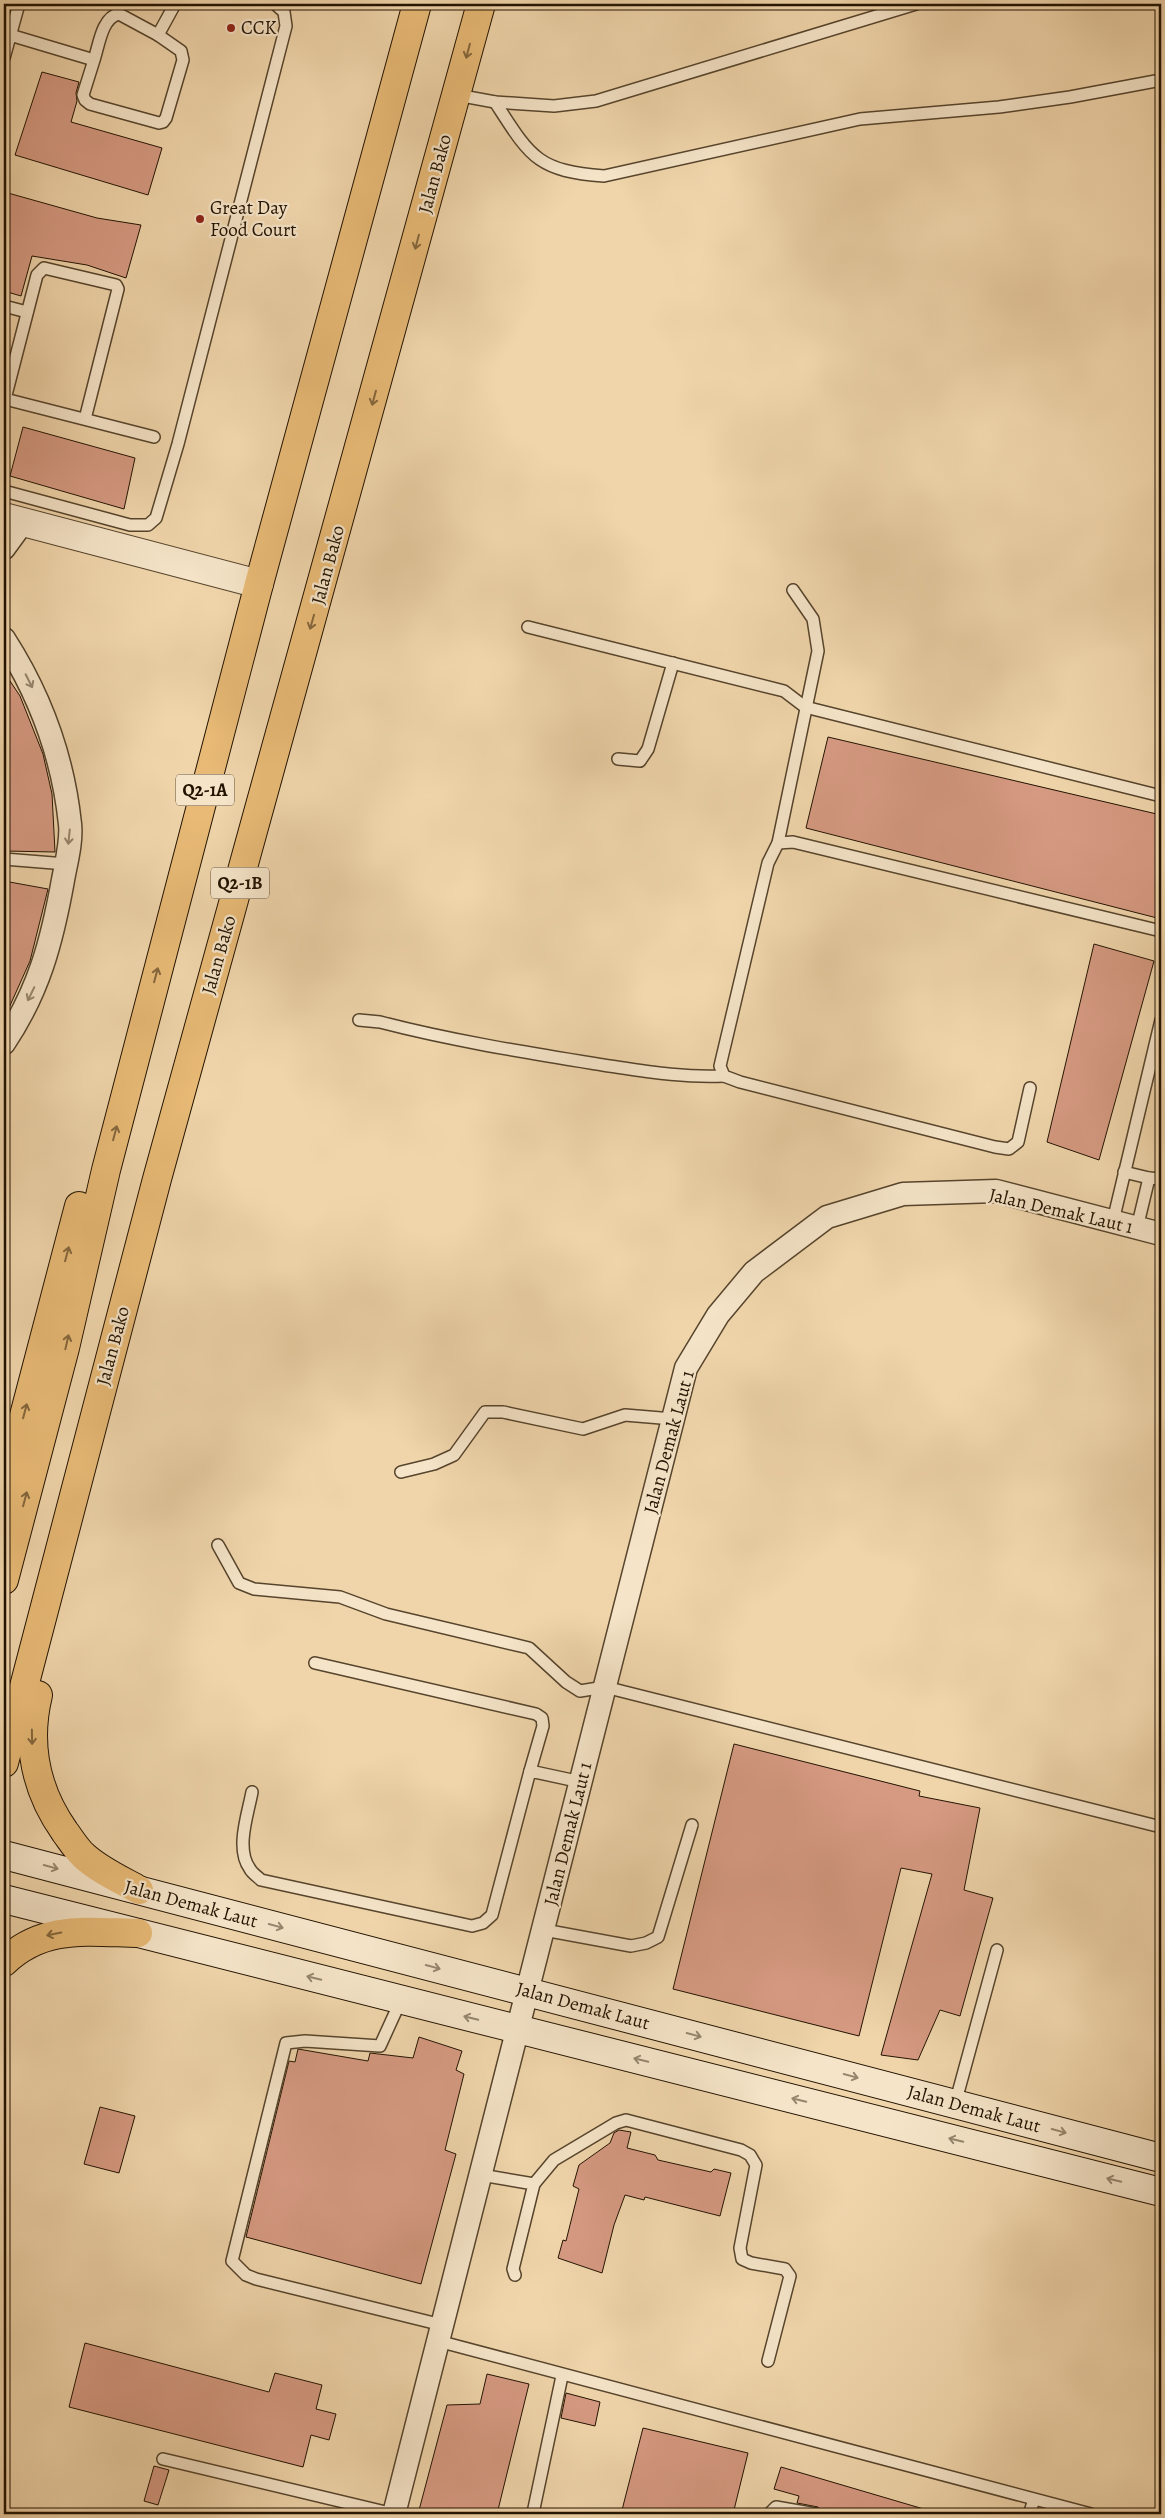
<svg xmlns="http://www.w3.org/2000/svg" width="1165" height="2518" viewBox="0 0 1165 2518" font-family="Alegreya,serif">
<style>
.building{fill:#d69a82;stroke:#221301}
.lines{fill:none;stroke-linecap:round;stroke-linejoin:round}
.service-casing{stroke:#56442c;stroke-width:14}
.minor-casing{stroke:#56442c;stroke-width:25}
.tertiary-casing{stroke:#56442c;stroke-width:30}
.secondary-casing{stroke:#221301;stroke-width:30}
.primary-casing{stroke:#221301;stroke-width:30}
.service{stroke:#f5e4c8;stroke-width:11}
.minor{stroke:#f5e4c8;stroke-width:22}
.tertiary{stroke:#f5e4c8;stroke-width:28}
.secondary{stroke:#f5e4c8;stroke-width:28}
.primary{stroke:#e8ba76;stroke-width:28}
.oneway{stroke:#85663c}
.oneway2{stroke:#96866e}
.poi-dot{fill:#8f2418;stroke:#f5e4c8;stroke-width:2}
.labels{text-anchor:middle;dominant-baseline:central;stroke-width:4.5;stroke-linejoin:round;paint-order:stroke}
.shield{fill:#f5e4c8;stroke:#61523d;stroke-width:1}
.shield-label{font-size:18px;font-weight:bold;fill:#221301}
.poi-label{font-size:19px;fill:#221301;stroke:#f5e4c8;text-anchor:start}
.street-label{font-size:19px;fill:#221301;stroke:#f5e4c8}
</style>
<rect width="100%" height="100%" fill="#f0d5ab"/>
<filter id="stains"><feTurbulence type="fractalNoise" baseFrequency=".004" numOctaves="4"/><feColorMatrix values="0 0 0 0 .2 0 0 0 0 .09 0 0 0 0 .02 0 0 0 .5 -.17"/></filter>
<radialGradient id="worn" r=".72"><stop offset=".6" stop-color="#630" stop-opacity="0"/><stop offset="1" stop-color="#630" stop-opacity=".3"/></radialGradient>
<g class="building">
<polygon points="42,72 79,82 76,93 77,101 71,122 162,148 148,195 15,155"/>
<polygon points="8,193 97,218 141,225 126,278 87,265 32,256 21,296 4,291 4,208"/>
<polygon points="23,427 135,458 124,509 10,476"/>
<polygon points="4,672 20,696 43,754 52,794 55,852 4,851"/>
<polygon points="828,737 1161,815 1161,919 806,828"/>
<polygon points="4,881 48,889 30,961 4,1019"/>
<polygon points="1094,944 1154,961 1099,1160 1047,1142"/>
<polygon points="734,1744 920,1791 919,1796 980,1808 964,1890 993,1898 960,2016 940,2010 918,2060 881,2055 932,1874 901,1868 859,2036 673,1989"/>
<polygon points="419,2037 462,2051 456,2070 464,2074 445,2150 456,2154 421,2284 246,2237 289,2061 295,2062 298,2049 368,2061 370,2053 413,2058"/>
<polygon points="100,2107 135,2116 119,2173 84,2164"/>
<polygon points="619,2130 631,2132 627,2148 655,2155 658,2160 711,2172 714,2169 731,2173 720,2216 645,2197 644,2200 625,2195 614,2225 602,2273 558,2258 563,2240 566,2241 579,2189 573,2186 579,2165 610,2143 614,2133"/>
<polygon points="85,2343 269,2392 275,2373 322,2385 316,2409 336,2414 329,2440 311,2435 303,2467 69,2407"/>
<polygon points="487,2374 529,2384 497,2514 418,2514 447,2405 480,2404"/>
<polygon points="566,2393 600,2402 595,2426 561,2418"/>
<polygon points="643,2428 748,2453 733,2514 621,2514"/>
<polygon points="154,2466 169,2470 158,2505 144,2501"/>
<polygon points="781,2467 927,2510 926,2514 823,2514 818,2507 797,2503 799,2496 774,2489"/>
</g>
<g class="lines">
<g class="service-casing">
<g id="service">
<path d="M 10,35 L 94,60 L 83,95 L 85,100 L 90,104 L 159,123 L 163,122 L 166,118 L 183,60 L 181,51 L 158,35 L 119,14 C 102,17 99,45 94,60"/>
<polyline points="158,35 175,4"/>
<polyline points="4,58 19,4"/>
<polyline points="457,95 495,102 554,106 596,101 916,4"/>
<path d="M 495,102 C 530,156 536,171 604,176 L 860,119 L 999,107 L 1070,97 L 1161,80"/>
<polyline points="4,306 27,312"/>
<polyline points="85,419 118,289 116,285 44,268 37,275 5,399 154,437"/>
<polyline points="4,491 130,525 148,525 156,518 178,444 286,26 284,12 275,4"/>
<polyline points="793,590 813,619 818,651 778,843 768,863 720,1066 724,1076 740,1082 995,1147 1009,1149 1018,1142 1030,1088"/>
<polyline points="528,627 784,691 805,707 1161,796"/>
<polyline points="618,759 640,761 648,749 673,663"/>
<polyline points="778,843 793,842 1161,931"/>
<polyline points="4,859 66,864"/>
<path d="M 359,1020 L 380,1022 C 453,1041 529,1053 603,1065 C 644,1071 683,1078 724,1076"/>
<polyline points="1124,1172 1149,1178 1161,1179"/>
<polyline points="1113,1221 1161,1020"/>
<polyline points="1137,1228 1149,1178"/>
<polyline points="401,1472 434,1464 454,1455 485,1412 503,1412 583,1429 625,1415 673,1419"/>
<polyline points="218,1545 239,1583 254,1589 340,1597 386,1614 529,1648 566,1682 580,1691 605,1687 1161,1827"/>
<polyline points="315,1663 536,1714 542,1718 543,1726 530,1771"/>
<path d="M 252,1792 C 248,1814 235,1849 250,1869 C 252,1873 258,1877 261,1880 L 472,1926 L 483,1923 L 492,1915 L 530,1771 L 581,1782"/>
<polyline points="544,1930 631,1946 646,1943 658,1937 692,1825"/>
<polyline points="401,2000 380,2046 305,2041 286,2043 232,2261 246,2275 256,2279 442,2325"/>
<polyline points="955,2104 997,1950"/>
<polyline points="481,2175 534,2184 513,2269 515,2275"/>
<polyline points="534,2184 554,2160 616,2123 626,2120 741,2150 750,2155 756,2165 740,2248 742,2259 751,2263 785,2269 790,2276 768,2361"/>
<polyline points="438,2341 1091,2514"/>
<polyline points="163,2459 394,2514"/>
<polyline points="533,2513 562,2376"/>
<polyline points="769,2514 776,2507 816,2514"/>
<polyline points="1029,2514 1034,2500"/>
</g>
</g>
<g class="minor-casing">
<g id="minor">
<polyline points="4,548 23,522"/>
<path d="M 4,639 C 40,695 63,757 70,824 C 72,842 66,863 63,880 C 52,941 39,991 4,1043"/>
<polyline points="394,2514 686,1368 718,1315 754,1272 827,1217 903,1194 996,1191 1161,1234"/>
</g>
</g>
<g class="tertiary-casing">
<polyline id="tertiary" points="4,517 259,584"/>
</g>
<g class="secondary-casing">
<g id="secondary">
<polyline points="4,1855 1161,2158"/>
<polyline points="4,1899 1161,2192"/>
</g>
</g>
<g class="primary-casing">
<g id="primary">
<polyline points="4,1492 79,1206"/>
<polyline points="4,1580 65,1348 106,1170 259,584 417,4"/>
<path d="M 38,1695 C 26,1745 36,1791 65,1832 C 71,1840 77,1850 84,1856 C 99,1870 121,1880 139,1890"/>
<polyline points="4,1763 157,1179 481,4"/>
<path d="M 4,1962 C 44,1924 88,1932 138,1933"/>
</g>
</g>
<use href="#service" class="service"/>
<use href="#minor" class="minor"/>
<use href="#tertiary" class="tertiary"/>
<use href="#secondary" class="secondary"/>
<use href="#primary" class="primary"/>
</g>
<defs><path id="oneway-shaft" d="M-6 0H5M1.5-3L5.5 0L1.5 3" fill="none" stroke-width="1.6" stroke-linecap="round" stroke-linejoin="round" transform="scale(1.25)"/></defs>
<g class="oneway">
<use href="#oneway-shaft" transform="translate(468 51) rotate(105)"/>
<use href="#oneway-shaft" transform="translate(417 242) rotate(105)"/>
<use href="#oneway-shaft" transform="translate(374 398) rotate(105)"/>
<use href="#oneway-shaft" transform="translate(312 622) rotate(106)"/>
<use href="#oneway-shaft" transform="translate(156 975) rotate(-75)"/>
<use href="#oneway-shaft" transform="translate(115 1133) rotate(-75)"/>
<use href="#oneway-shaft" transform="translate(67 1254) rotate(-75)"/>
<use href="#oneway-shaft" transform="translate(67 1342) rotate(-77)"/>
<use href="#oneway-shaft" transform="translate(25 1411) rotate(-75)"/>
<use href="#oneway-shaft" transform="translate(25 1499) rotate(-75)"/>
<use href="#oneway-shaft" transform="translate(32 1737) rotate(89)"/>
<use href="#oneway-shaft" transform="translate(54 1934) rotate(168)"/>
</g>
<g class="oneway2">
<use href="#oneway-shaft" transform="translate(29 681) rotate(63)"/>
<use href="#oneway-shaft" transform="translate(69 837) rotate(96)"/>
<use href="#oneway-shaft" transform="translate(31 994) rotate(116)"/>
<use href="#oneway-shaft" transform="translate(51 1867) rotate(15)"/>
<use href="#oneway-shaft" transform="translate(276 1926) rotate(15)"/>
<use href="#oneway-shaft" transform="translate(433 1967) rotate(15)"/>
<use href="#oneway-shaft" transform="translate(314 1978) rotate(-166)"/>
<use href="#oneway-shaft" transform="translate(471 2018) rotate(-166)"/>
<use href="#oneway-shaft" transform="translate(694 2035) rotate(15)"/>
<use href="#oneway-shaft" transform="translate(641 2060) rotate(-166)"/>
<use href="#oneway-shaft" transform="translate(851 2076) rotate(15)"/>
<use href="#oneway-shaft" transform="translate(799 2100) rotate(-166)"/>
<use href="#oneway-shaft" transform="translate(1059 2131) rotate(15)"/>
<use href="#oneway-shaft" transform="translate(956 2140) rotate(-166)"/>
<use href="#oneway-shaft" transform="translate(1114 2180) rotate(-166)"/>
</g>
<g class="poi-dot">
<circle cx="231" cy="28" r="5"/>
<circle cx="200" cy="219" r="5"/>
</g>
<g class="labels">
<g class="shield">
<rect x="176" y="774.5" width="58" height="31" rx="4"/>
<rect x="211" y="867.5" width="58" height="31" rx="4"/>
</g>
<g class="shield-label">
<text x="205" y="790">Q2-1A</text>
<text x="240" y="883">Q2-1B</text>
</g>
<g class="poi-label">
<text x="241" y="28">CCK</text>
<text x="210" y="208">Great Day<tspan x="210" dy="22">Food Court</tspan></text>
</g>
<g class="street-label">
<text transform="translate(435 174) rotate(-75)">Jalan Bako</text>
<text transform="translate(328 565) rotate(-75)">Jalan Bako</text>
<text transform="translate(219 955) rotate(-74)">Jalan Bako</text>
<text transform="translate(1061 1211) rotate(13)">Jalan Demak Laut 1</text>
<text transform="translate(113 1346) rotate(-75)">Jalan Bako</text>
<text transform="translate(669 1442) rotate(-75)">Jalan Demak Laut 1</text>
<text transform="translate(568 1834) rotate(-76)">Jalan Demak Laut 1</text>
<text transform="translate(191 1904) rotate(15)">Jalan Demak Laut</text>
<text transform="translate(583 2006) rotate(15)">Jalan Demak Laut</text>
<text transform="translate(974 2109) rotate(15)">Jalan Demak Laut</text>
</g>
</g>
<rect width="1165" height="2518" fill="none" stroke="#f0d5ab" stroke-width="20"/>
<rect x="5" y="5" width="1155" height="2508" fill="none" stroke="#221301" stroke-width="2.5"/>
<rect x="10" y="10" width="1145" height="2498" fill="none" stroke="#221301"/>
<rect width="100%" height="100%" filter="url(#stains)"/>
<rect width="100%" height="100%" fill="url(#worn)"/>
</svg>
